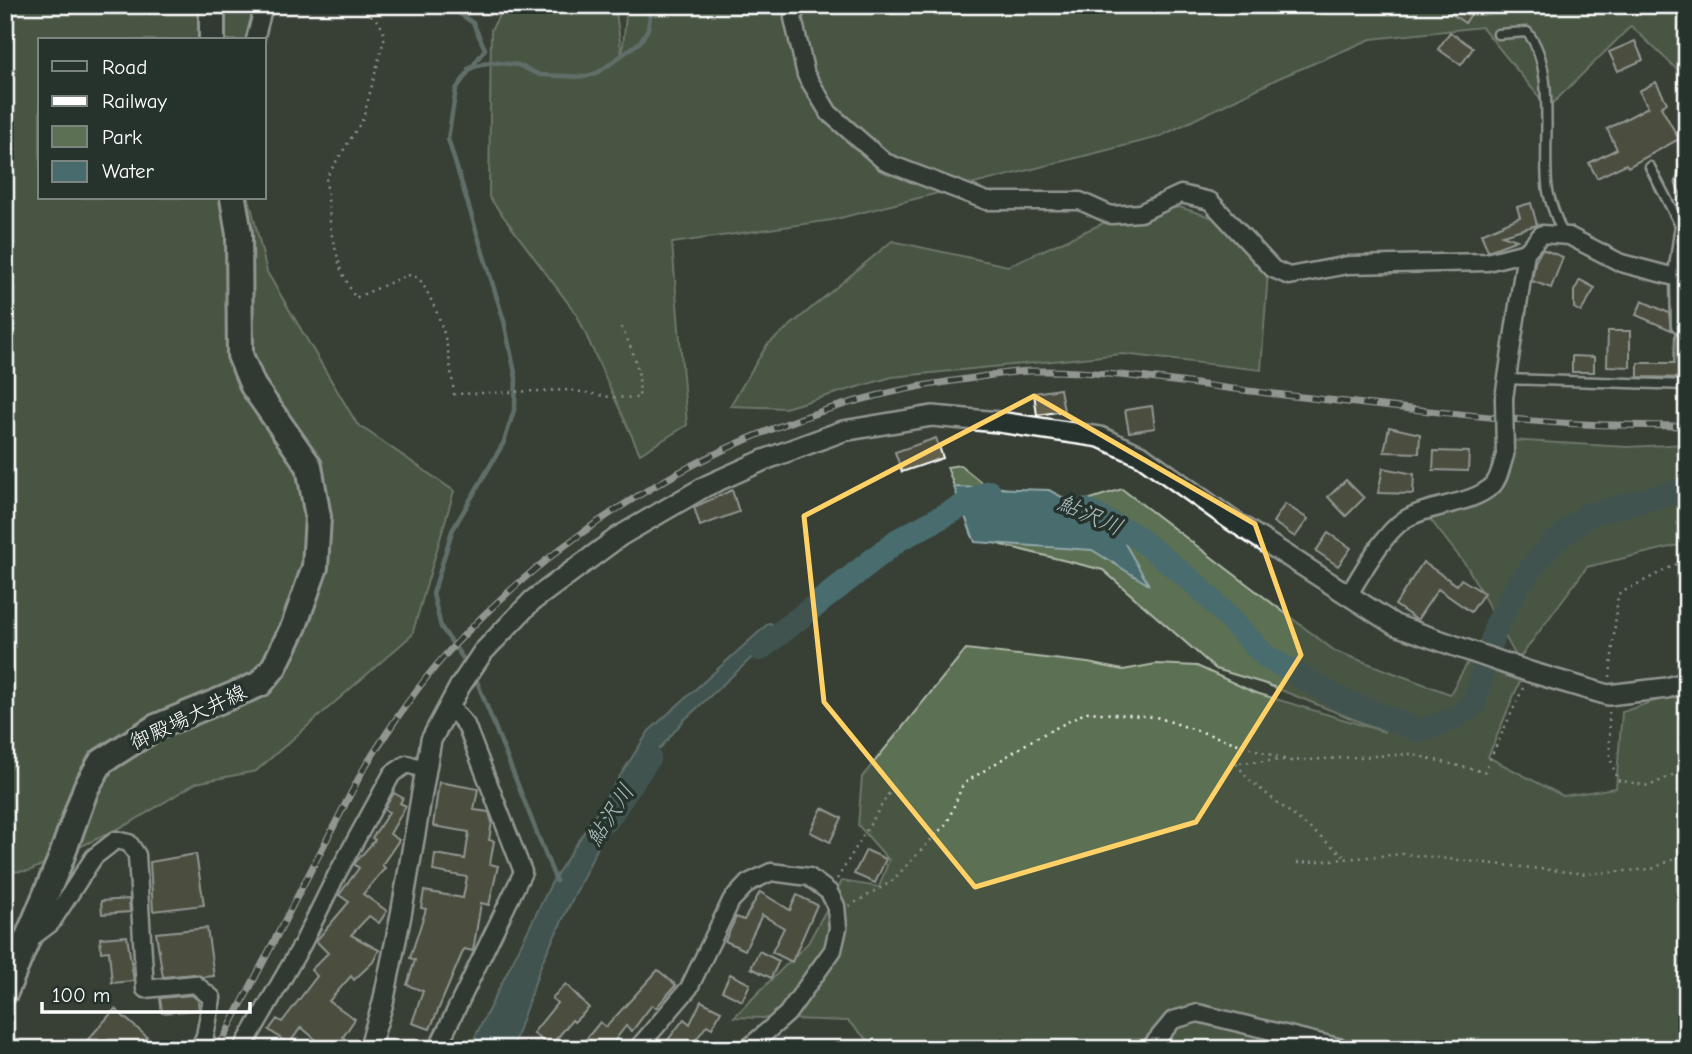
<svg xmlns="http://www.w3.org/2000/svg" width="1692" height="1054" viewBox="0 0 1692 1054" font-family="'Comic Neue','Klee One',sans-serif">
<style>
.green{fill:#5c7053;stroke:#aeb8a9;stroke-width:2}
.water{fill:#486c6e;stroke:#91a7a8;stroke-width:2}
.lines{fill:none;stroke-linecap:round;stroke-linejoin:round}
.stream{stroke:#91a7a8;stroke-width:4.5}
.river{stroke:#486c6e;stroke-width:24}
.building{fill:#63604c;stroke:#fff;stroke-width:2}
.service-casing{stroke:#fff;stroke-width:13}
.minor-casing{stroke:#fff;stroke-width:21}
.tertiary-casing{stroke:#fff;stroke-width:24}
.primary-casing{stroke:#fff;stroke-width:30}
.path{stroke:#fff;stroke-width:2.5;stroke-dasharray:2 5;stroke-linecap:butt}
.service{stroke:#26332d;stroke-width:8}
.minor{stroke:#26332d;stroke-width:16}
.tertiary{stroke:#26332d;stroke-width:19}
.primary{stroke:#26332d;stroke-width:24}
.rail-casing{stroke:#fff;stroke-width:7}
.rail{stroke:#26332d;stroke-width:4.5;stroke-dasharray:13;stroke-linecap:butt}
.minor-bridge-casing{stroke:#fff;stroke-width:21;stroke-linecap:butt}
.minor-bridge{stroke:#26332d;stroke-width:16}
.marked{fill:none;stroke:#ffd166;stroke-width:5;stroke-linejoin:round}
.labels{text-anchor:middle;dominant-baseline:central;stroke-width:7;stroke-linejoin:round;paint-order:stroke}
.street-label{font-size:21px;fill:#fff;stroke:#26332d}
.water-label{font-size:23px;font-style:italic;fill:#adbdbe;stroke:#26332d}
</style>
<rect width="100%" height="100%" fill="#384036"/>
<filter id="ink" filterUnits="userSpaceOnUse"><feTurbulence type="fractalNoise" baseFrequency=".0143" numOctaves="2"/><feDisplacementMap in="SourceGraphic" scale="14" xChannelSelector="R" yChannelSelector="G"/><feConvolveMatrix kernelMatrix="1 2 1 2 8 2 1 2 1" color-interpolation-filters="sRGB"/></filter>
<g filter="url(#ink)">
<g class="green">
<polygon points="5,5 271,5 264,46 264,40 40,40 40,198 249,198 267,272 357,424 454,491 412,635 256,771 196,783 130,823 29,871 5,872"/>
<polygon points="505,5 615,5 622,56 627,5 1687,5 1687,79 1631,26 1548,108 1482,27 1371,39 1279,78 1159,137 832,220 672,243 687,425 640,454 577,315 489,197 491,30"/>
<polygon points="1179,207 1227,222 1268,271 1261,370 1122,354 892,377 785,408 730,406 767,345 892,241 1008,266 1106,222"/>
<polygon points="1508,440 1627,447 1687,444 1687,543 1587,567 1518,660 1468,568 1423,510 1495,484"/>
<polygon points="960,465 985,485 1081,502 1122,489 1335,651 1450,694 1468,662 1520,681 1488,757 1563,796 1616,788 1622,712 1687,690 1687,1049 877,1049 848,1021 734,1017 808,943 842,881 879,887 889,860 858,825 862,777 966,649 1088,663 1123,670 1156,664 1197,666 1253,692 1385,732 1266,684 1216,669 1103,570 973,538 947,467"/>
</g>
<g class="water">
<polygon points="954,487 1049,490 1114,525 1149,585 1092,550 975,542"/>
<polygon points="769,623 784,628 683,721 626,789 542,962 512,1049 469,1049 552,882 649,731"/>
</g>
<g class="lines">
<g class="stream">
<polyline points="447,5 473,23 485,49 456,89 448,139 504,321 516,378 515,407 504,442 452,531 433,594 441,627 467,664"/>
<polyline points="468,69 490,62 518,65 540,75 585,77 599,72 640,42 648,29 650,16 641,5"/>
<polyline points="474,674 556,881"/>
</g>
<g class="river">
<polyline points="1085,510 1136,536 1198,586 1265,656 1340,699 1420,731 1454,718 1473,705 1496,626 1519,583 1550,546 1587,515 1687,489"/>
<polyline points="760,649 898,540 989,492"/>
<polyline points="607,820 649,757"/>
</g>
</g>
<g class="building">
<polygon points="1453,5 1477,5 1465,23 1449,12"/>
<polygon points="1450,32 1473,48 1461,65 1438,49"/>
<polygon points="1635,41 1643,60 1618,71 1609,52"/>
<polygon points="1656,82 1667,103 1661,107 1679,139 1628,167 1626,164 1597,178 1589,163 1617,149 1607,129 1648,107 1639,91"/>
<polygon points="1531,203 1537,225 1502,235 1517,240 1488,251 1481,234 1520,217 1517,207"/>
<polygon points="1542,249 1563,257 1551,288 1532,281 1535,262"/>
<polygon points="1580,280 1595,288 1581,312 1574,308 1574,291"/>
<polygon points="1642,301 1669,313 1671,330 1636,315"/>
<polygon points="1608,331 1630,331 1630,367 1607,366"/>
<polygon points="1675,334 1687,341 1687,378 1638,377 1638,363 1674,363"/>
<polygon points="1572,356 1594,357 1594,372 1572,372"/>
<polygon points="1060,389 1064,411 1037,415 1034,393"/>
<polygon points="1152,406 1155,428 1129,432 1125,410"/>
<polygon points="1389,427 1420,434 1419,453 1384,452"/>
<polygon points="936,438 943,458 902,472 895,452"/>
<polygon points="1434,451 1469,452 1468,471 1433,470"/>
<polygon points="1383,468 1414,474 1413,494 1378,493"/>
<polygon points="1346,480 1364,498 1346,516 1328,497"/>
<polygon points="732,490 739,512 700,526 694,507"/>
<polygon points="1285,504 1308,519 1295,537 1273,522"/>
<polygon points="1328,533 1351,548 1338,566 1316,551"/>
<polygon points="1423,562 1457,585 1461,579 1484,593 1471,612 1438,589 1417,620 1395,605"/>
<polygon points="439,782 478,789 474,810 489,812 492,822 489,840 494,841 490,864 498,866 489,905 481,903 473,951 464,949 430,1029 412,1023 423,991 407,985 415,960 410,958 426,909 421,908 424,891 463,898 467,877 433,871 435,854 465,859 469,832 433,826"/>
<polygon points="394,793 403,798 400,803 406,806 390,834 399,840 382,865 385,868 363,894 387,911 379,923 369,916 351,935 379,950 373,962 354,980 351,976 329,1001 355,1019 343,1037 355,1049 335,1049 326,1041 322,1045 301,1027 289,1044 269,1030 277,1019 282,1022 317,976 311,970 328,953 316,941 349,902 339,895 359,868 354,864 375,840 372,838 389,812 384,809"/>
<polygon points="822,808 842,818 830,842 810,832"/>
<polygon points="866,850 886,859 875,883 854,874"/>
<polygon points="196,854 204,905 153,911 150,862"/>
<polygon points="760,892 790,910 797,895 817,905 792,962 772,952 784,928 762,915 745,950 725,941 736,917 744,920"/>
<polygon points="129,899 130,912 102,914 101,901"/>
<polygon points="207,928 214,976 203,977 194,974 163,977 156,933"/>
<polygon points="127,936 134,981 112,983 109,951 101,952 100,938"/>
<polygon points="759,951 779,961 771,978 751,968"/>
<polygon points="658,970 676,985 656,1008 652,1005 632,1031 626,1026 608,1049 578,1049 600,1022 606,1027"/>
<polygon points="730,974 750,984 742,1001 722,991"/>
<polygon points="566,984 589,1008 574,1022 572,1020 550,1047 533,1033 557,1003 552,998"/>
<polygon points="192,995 198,1000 199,1010 162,1013 160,998"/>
<polygon points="701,1001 721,1011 712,1028 707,1025 689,1049 661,1049 684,1019 690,1024"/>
<polygon points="115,1009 147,1037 137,1049 90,1049 84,1044"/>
</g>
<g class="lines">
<g class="service-casing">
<g id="service">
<path d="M 1498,34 L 1527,32 C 1556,65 1543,140 1547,183 C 1548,200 1557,219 1563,235"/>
<polyline points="1687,161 1681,183 1687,196"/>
<polyline points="1650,167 1680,225 1673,274"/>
<polyline points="1675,277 1676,326 1687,335"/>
<polyline points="1505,379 1687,385"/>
</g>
</g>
<g class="minor-casing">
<g id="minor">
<polyline points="797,5 793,18 806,75 829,113 885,162 987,201 1080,201 1111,215 1140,213 1181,194 1210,201 1273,269 1289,276 1348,265 1487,262 1526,252"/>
<polyline points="255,40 264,5"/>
<polyline points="1504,398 1526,252 1542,234 1569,236 1621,263 1675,277 1687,257"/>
<path d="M 1349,594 C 1362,573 1383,534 1404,520 C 1431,503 1471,506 1493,485 C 1499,479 1502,464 1505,455"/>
<polyline points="31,938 51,923 94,857 116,840 129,843 137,855 145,989 195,984 212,998 205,1036 199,1049"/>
<polyline points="242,1049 302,945 337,874 392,774 407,764 424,769"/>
<polyline points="437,1049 523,872 466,725 449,705"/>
<polyline points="637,1049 689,988 731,901 748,883 771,872 809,877 829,892 836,906 838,928 833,950 787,1014 747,1049"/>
<polyline points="1149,1049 1173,1020 1198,1013 1346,1049"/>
</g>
</g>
<g class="tertiary-casing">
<polyline id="tertiary" points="369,1049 383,1003 401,915 431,740 460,686 483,652 532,601 620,536 706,486 764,460 843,431 932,416 999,422 1100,437 1142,456 1230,519 1395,625 1530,672 1608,695 1667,688 1687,682"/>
</g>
<g class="primary-casing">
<g id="primary">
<polyline points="212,5 212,40"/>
<polyline points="5,992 60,861 86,788 101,762 156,727 260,684 274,667 294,626 315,567 318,517 309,466 253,386 240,355 239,234 233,198"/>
</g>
</g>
<g class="path">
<path d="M 361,5 L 380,24 L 385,36 L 363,119 L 326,178 L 331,232 L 341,270 L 355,298 L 408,275 L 419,278 C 445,321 448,345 454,394 L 570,390 L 610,397 L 639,398 C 642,369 632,348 619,323"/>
<polyline points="1610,677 1618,594 1687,559"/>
<polyline points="1609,712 1610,757 1617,780 1649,786 1675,774"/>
<polyline points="1284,760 1236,763 1248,779 1348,859"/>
<polyline points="1290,761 1410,754 1484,772 1524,686"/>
<polyline points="1297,863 1403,854 1586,874 1652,869 1687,853"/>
<polyline points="837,879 895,783"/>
<polyline points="849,906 891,882 947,823 963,784 1034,739 1087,712 1156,717 1290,761"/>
</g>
<use href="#service" class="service"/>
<use href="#minor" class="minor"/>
<use href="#tertiary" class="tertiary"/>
<use href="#primary" class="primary"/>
<g class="rail-casing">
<path id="rail" d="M 218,1049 L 363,770 C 389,729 416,687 449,651 C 579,509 762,408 953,381 C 979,378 1007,371 1033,371 C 1115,370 1195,385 1275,394 C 1366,404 1456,415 1547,422 C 1593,426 1640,425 1687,426"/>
</g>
<use href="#rail" class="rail"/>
<g class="minor-bridge-casing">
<polyline id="minor-bridge" points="1504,398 1505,455"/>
</g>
<use href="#minor-bridge" class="minor-bridge"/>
</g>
</g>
<path d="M0 0H1692V1054H0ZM 1034,396 L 1255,524 L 1301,655 L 1196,822 L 975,887 L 824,702 L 804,516 Z" fill="#384036" fill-opacity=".55" fill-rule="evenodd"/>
<path class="marked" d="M 1034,396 L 1255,524 L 1301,655 L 1196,822 L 975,887 L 824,702 L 804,516 Z"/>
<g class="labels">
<g class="street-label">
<text transform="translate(188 717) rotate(-25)">御殿場大井線</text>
</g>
<g class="water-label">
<text transform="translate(1090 515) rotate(24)">鮎沢川</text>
<text transform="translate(610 815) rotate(-57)">鮎沢川</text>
</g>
</g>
<rect width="1692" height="1054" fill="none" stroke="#26332d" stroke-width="28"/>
<rect x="14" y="14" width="1664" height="1026" fill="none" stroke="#fff" stroke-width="2.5" filter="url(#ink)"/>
<rect x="38" y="38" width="228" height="161" fill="#26332d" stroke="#7d8581" stroke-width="2"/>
<rect x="52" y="61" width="35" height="10" fill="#26332d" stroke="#7d8581" stroke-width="2"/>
<text x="102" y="74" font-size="21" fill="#ffffff">Road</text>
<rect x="52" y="96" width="35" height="10" fill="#ffffff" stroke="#7d8581" stroke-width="2"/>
<text x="102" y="108" font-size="21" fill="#ffffff">Railway</text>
<rect x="52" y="126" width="35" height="21" fill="#5c7053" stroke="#7d8581" stroke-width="2"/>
<text x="102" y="144" font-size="21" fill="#ffffff">Park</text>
<rect x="52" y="161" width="35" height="21" fill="#486c6e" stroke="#7d8581" stroke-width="2"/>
<text x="102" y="178" font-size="21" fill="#ffffff">Water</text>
<path d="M42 1002v10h208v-10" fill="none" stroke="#ffffff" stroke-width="3.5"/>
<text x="52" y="1002" font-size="21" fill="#ffffff" stroke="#26332d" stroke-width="5" paint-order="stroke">100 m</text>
</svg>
